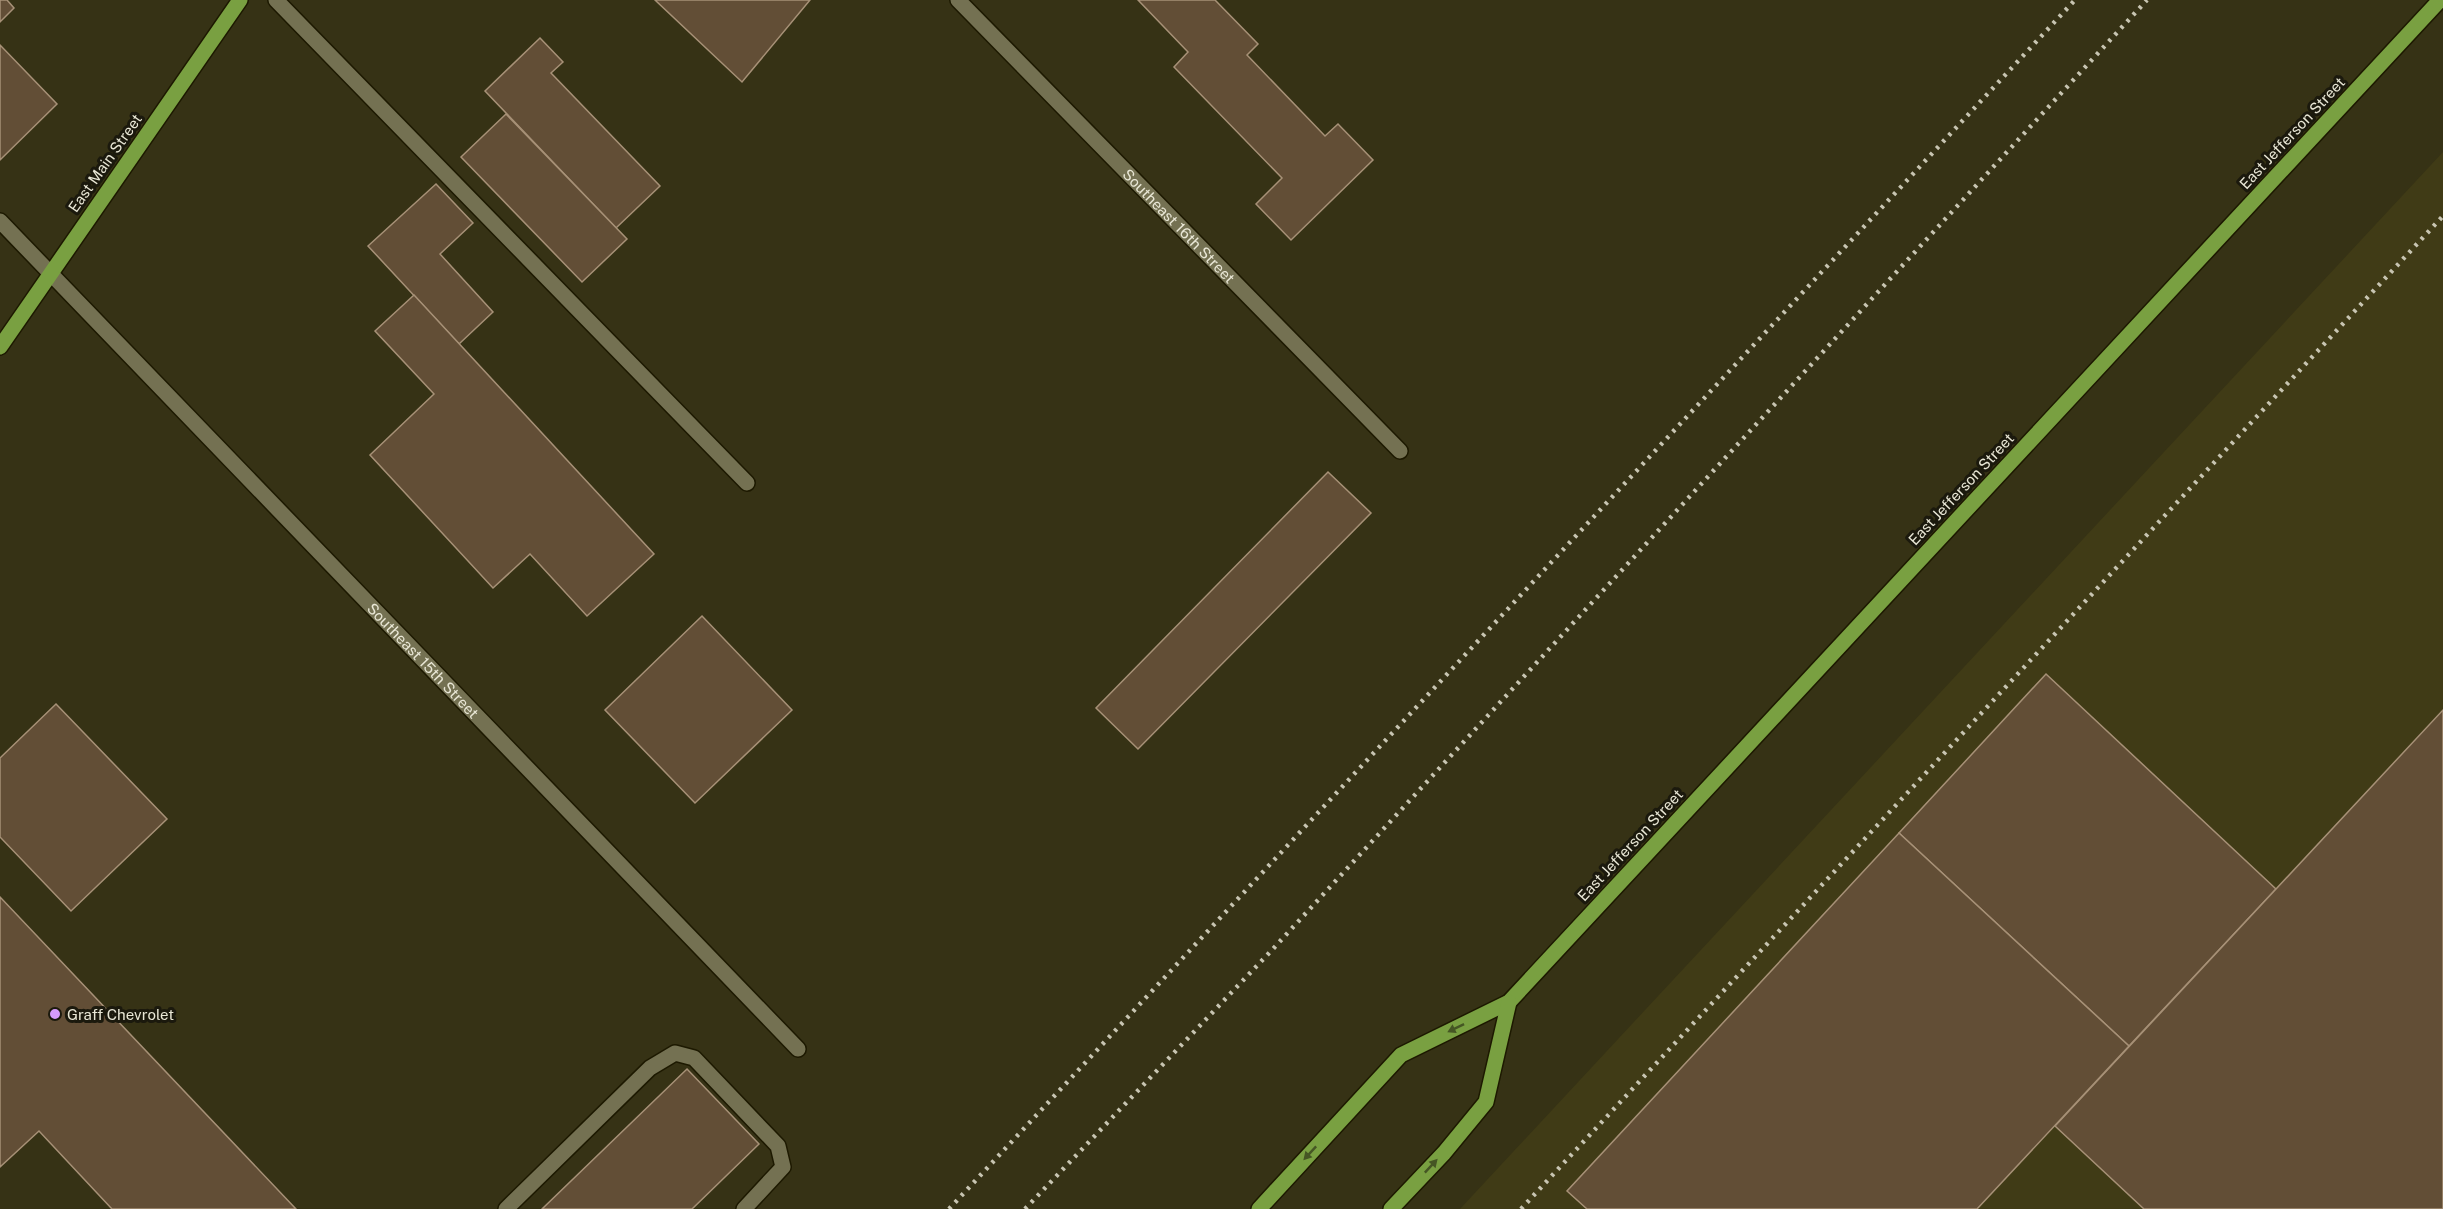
<svg xmlns="http://www.w3.org/2000/svg" width="2443" height="1209" viewBox="0 0 2443 1209" font-family="'Public Sans',sans-serif">
<style>
.built{fill:#403b16}
.building{fill:#624e36;stroke:#a79177;stroke-width:1.5}
.lines{fill:none;stroke-linecap:round;stroke-linejoin:round}
.minor-casing{stroke:#1d1900;stroke-width:18}
.major-casing{stroke:#1d1900;stroke-width:18}
.minor{stroke:#747152;stroke-width:15}
.major{stroke:#79a041;stroke-width:15}
.rail{stroke:#c8c5b2;stroke-width:4.5;stroke-dasharray:3 6;stroke-linecap:butt}
.oneway{fill:#455624}
.poi-dot{fill:#d69bfa;stroke:#1b190d;stroke-width:2}
.labels{text-anchor:middle;dominant-baseline:central;stroke-width:6;stroke-linejoin:round;paint-order:stroke}
.street-label{font-size:15px;fill:#e9e7d6;stroke:#1b190d}
.poi-label{font-size:15px;fill:#e9e7d6;stroke:#1b190d;text-anchor:start}
</style>
<rect width="100%" height="100%" fill="#363215"/>
<polygon class="built" points="2443,152 2443,1209 1460,1209"/>
<g class="building">
<polygon points="0,0 7,0 14,8 0,22"/>
<polygon points="655,0 810,0 742,82"/>
<polygon points="1138,0 1215,0 1258,44 1247,55 1325,136 1338,124 1373,160 1291,240 1256,204 1282,178 1174,67 1188,52"/>
<polygon points="540,38 563,62 551,73 660,186 616,228 485,91"/>
<polygon points="0,45 57,104 0,160"/>
<polygon points="506,114 627,239 582,282 461,157"/>
<polygon points="436,184 473,223 440,254 493,312 459,344 368,246"/>
<polygon points="414,295 654,554 587,616 530,554 493,588 370,455 434,394 375,331"/>
<polygon points="1328,472 1371,513 1138,749 1096,708"/>
<polygon points="702,616 792,710 695,803 605,710"/>
<polygon points="2046,674 2276,889 2129,1046 1899,833"/>
<polygon points="56,704 167,819 71,911 0,837 0,758"/>
<polygon points="2443,710 2443,1209 2144,1209 2055,1126"/>
<polygon points="1899,833 2129,1046 1977,1209 1587,1209 1567,1191"/>
<polygon points="0,897 296,1209 112,1209 39,1131 0,1167"/>
<polygon points="687,1069 759,1144 692,1209 542,1209"/>
</g>
<g class="lines">
<g class="minor-casing">
<g id="minor">
<polyline points="276,0 747,483"/>
<path id="s1" d="M 958,0 L 1400,451"/>
<path id="s2" d="M 0,221 L 798,1049"/>
<polyline points="506,1209 650,1068 675,1053 694,1058 778,1146 783,1167 744,1209"/>
</g>
</g>
<g class="major-casing">
<g id="major">
<polyline points="0,347 240,0"/>
<polyline points="1259,1209 1401,1055 1509,1002 2440,0"/>
<polyline points="1391,1209 1444,1153 1486,1102 1509,1002"/>
</g>
</g>
<use href="#minor" class="minor"/>
<use href="#major" class="major"/>
<g class="rail">
<polyline points="949,1209 2075,0"/>
<polyline points="1025,1209 1272,950 2147,0"/>
<polyline points="1521,1209 2443,216"/>
</g>
</g>
<defs><path id="oneway-solid" d="M-6-.8H1V-3.2L6.5 0L1 3.2V.8H-6Z" transform="scale(1.5)"/></defs>
<g class="oneway">
<use href="#oneway-solid" transform="translate(1456 1028) rotate(154)"/>
<use href="#oneway-solid" transform="translate(1310 1153) rotate(133)"/>
<use href="#oneway-solid" transform="translate(1431 1166) rotate(-47)"/>
</g>
<circle class="poi-dot" cx="55" cy="1014" r="6"/>
<g class="labels">
<g class="street-label">
<text transform="translate(2292 133) rotate(-47)">East Jefferson Street</text>
<text transform="translate(105 163) rotate(-55)">East Main Street</text>
<text stroke="none"><textPath href="#s1" startOffset="316">Southeast 16th Street</textPath></text>
<text transform="translate(1961 489) rotate(-47)">East Jefferson Street</text>
<text stroke="none"><textPath href="#s2" startOffset="610">Southeast 15th Street</textPath></text>
<text transform="translate(1630 845) rotate(-47)">East Jefferson Street</text>
</g>
<g class="poi-label">
<text x="67" y="1014">Graff Chevrolet</text>
</g>
</g>
</svg>
